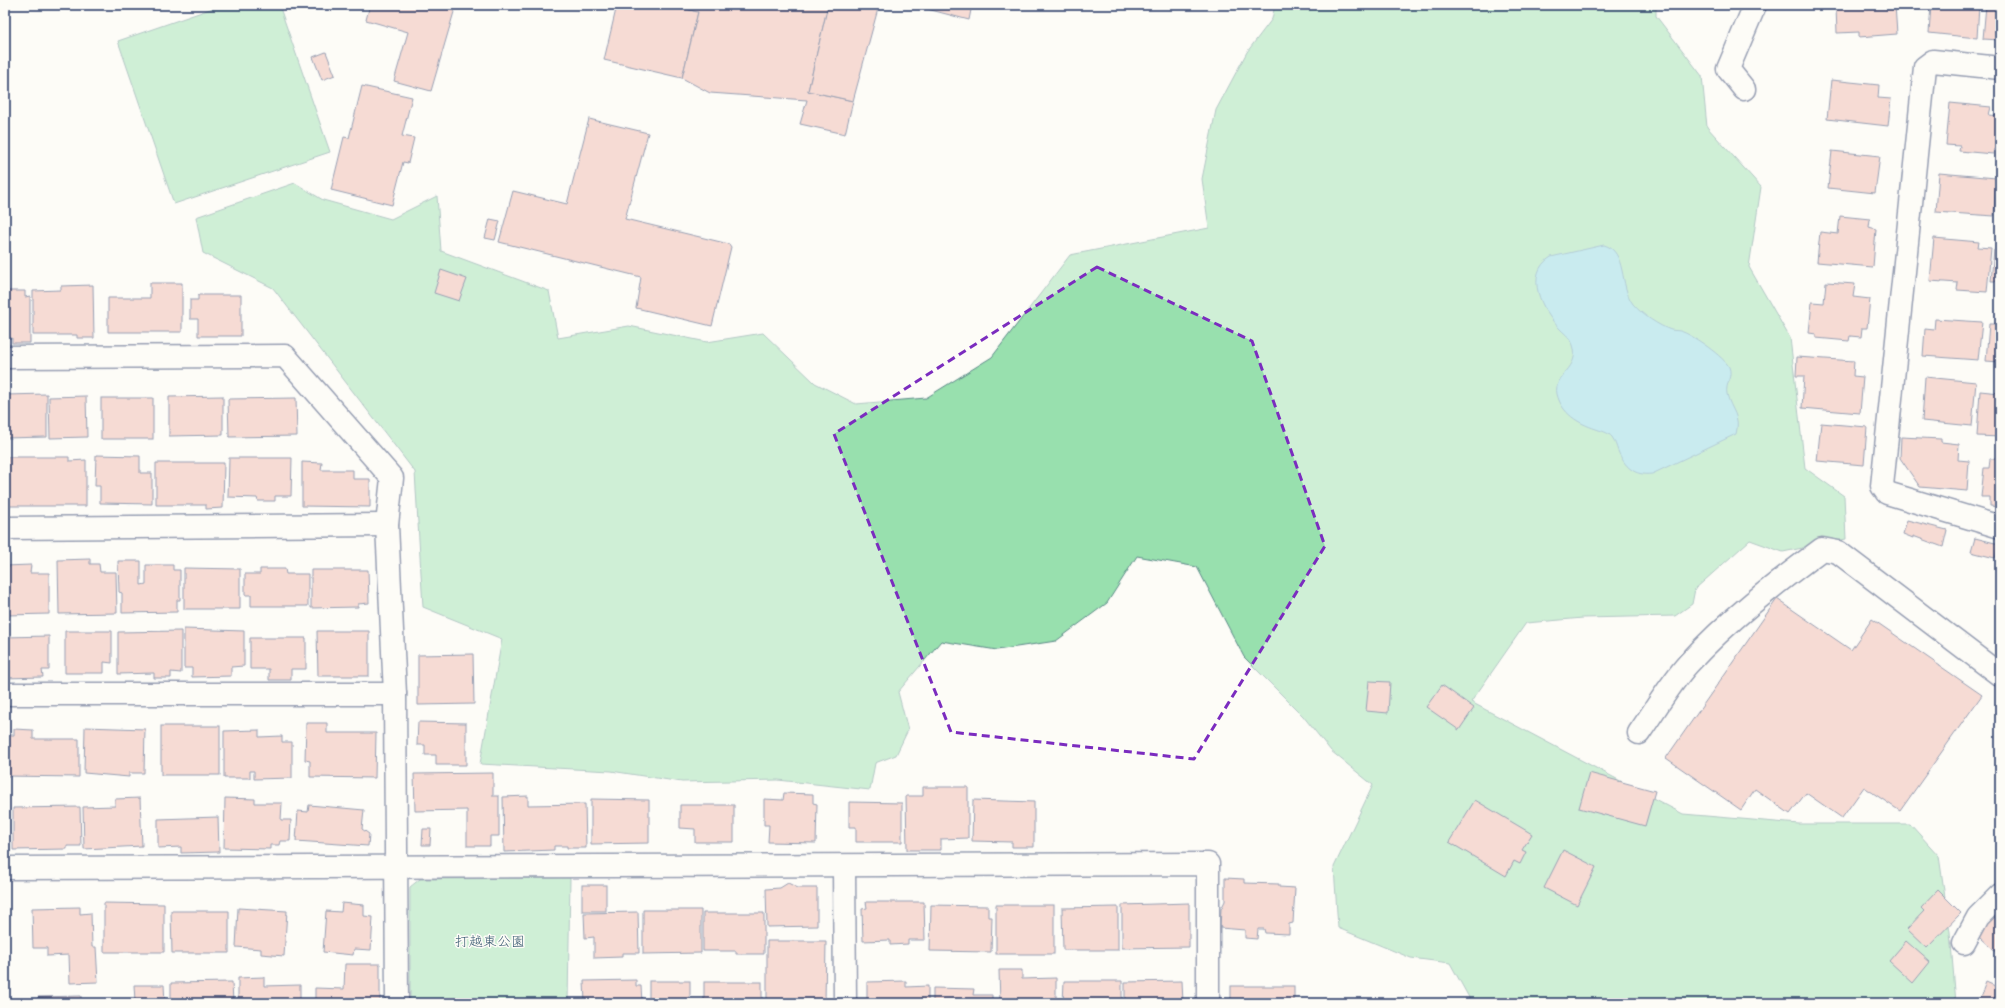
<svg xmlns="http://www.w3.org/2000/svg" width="2005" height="1008" viewBox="0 0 2005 1008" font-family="Caveat,'Klee One',sans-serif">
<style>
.green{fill:#98e0ae;stroke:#5a8886}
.water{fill:#89d8e5;stroke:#5d94af}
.building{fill:#eeb4a9;stroke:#1b2f5e}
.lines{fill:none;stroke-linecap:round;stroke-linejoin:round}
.minor-casing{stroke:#1b2f5e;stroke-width:25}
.minor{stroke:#fdfcf7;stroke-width:22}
.marked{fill:none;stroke:#7b2cbf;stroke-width:3;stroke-dasharray:8 5;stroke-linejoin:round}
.labels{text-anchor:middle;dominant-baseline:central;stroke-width:3;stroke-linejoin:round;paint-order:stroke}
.park-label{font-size:14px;fill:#3a5b72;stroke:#fdfcf7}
</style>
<rect width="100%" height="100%" fill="#fdfcf7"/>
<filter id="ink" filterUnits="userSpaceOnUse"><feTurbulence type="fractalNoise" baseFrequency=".025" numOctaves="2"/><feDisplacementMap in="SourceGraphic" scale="8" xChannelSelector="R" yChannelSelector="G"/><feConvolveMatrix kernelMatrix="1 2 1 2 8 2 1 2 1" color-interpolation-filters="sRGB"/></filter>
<g filter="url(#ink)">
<g class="green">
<polygon points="222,5 279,5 330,152 174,204 118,41"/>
<polygon points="1275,5 1656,5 1656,16 1702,76 1707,127 1761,187 1749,267 1790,338 1805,468 1844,496 1846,539 1783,552 1750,540 1695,589 1692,604 1675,616 1583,618 1526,623 1471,702 1683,814 1799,824 1910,824 1939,856 1950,932 1956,1003 1472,1003 1450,963 1411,958 1338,928 1334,867 1373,785 1331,751 1303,716 1244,657 1197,567 1137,556 1107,603 1056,641 997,650 941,641 898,692 908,730 896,755 875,763 870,790 778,780 682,782 611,771 480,764 502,639 423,607 415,472 273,288 203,253 196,217 295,183 323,200 391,219 437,196 441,251 549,291 558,338 629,326 707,342 763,333 815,383 856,404 926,398 992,357 1070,255 1209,228 1202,179 1216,110 1247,52 1272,19"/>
<polygon points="570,878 568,1003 410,1003 410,887 420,879"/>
</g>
<path class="water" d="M 1604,245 C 1627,251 1619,286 1633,304 C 1641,314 1659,326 1671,330 C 1675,331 1679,330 1683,332 C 1694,336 1724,357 1729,367 C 1733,376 1725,384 1727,394 C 1731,411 1741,415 1736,434 L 1652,474 C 1634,476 1625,467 1618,451 C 1616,446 1615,441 1612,437 C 1608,432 1601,431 1596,429 C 1578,423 1562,414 1557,394 C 1553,374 1581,369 1573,345 C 1570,337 1566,335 1560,329 C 1542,311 1523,274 1551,257 Z"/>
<g class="building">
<polygon points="370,5 456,5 431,91 394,81 408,32 366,20"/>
<polygon points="617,5 687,5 686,9 698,12 682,78 604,60"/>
<polygon points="687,5 828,5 808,91 853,101 845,134 800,124 807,100 710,93 682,78 698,12 686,9"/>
<polygon points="828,5 879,5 853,101 808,91"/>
<polygon points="912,5 972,5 969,20"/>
<polygon points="1856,5 1895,5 1897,34 1859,37 1859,32 1837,33 1836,7"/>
<polygon points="1931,5 1979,5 1977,38 1929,33"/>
<polygon points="1986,5 2000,5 2000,40 1983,39"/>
<polygon points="326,52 335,75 322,80 313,57"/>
<polygon points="1831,80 1879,85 1878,98 1891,99 1888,126 1827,119"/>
<polygon points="362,86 412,97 402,136 414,138 408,163 403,162 392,205 331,190 344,137 349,138"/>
<polygon points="1950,103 1991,107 1989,115 2000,116 1999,150 1994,149 1993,154 1959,151 1960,146 1946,145"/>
<polygon points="589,119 648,133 625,219 729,244 731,247 712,326 636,308 641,277 499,242 513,191 567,204"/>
<polygon points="1832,151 1880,156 1875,193 1828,188"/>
<polygon points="1939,173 1996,178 1994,216 1936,212"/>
<polygon points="1840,216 1870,219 1869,227 1876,229 1873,267 1817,262 1820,232 1838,234"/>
<polygon points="490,219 500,221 495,240 485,238"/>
<polygon points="1934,238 1979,242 1978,247 1991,248 1987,292 1957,290 1958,283 1930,281"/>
<polygon points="1994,250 2000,251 2000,291 1998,291 1999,281 1991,281"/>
<polygon points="441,270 467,279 459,301 434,293"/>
<polygon points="1826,282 1855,284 1853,297 1870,299 1867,328 1862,328 1861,337 1850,336 1849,341 1816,338 1816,334 1809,333 1812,302 1824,303"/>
<polygon points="150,283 182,283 182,332 108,332 108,298 150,298"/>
<polygon points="93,285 94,338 77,338 77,335 33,335 33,291 61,290 61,286"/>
<polygon points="5,291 25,291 25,297 30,296 30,343 12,343 12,338 5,338"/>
<polygon points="198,295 241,295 241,336 198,336 198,319 190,319 190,300 198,300"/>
<polygon points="1935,319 1982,322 1978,360 1923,356 1925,329 1934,330"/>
<polygon points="1989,324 2000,324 2000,362 1986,361"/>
<polygon points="1797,357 1854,361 1853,376 1863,377 1860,413 1802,408 1804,376 1796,376"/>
<polygon points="1925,377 1976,382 1972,426 1922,421"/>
<polygon points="1980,391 2000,393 2000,437 1977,436"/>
<polygon points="47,394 47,437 5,438 5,395"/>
<polygon points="86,396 87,437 50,438 49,397"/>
<polygon points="223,396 223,435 169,436 169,397"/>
<rect x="101" y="398" width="52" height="41"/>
<polygon points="296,398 297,436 229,437 228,399"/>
<polygon points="1821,423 1867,427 1864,465 1817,461"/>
<polygon points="1901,437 1941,439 1941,442 1959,444 1958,460 1969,461 1967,491 1920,487 1900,458"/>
<polygon points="96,455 140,456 140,473 152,473 152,504 100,503 100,486 95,486"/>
<polygon points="7,457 69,457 69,461 86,460 86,506 7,506"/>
<polygon points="229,458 292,458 291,496 275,496 275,501 258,501 257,498 228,497"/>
<polygon points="1990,459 2000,459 2000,507 1990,506 1990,497 1981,497 1984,468 1989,468"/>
<polygon points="302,462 322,463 321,470 353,470 353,479 370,479 370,507 302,506"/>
<polygon points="156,463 224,463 223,508 206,509 206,505 156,505"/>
<polygon points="1907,520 1947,530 1943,547 1913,536 1913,538 1903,534"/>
<polygon points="1975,538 1999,544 1995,558 1971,552"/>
<polygon points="90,559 90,564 99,564 100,572 116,572 117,613 59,614 58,560"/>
<polygon points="118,561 141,561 141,585 146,584 146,565 173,565 173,570 180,570 180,600 177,600 177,612 122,613 122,593 119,592"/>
<polygon points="31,565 30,573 49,573 49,614 7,615 7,602 5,602 5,566"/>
<polygon points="184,568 240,569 240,609 184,609"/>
<polygon points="260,569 285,569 286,574 308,574 308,606 251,606 251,595 245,595 245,574 260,574"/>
<polygon points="311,570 368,570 369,603 358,604 358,607 311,608"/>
<polygon points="1777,599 1851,650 1872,619 1982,695 1900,811 1864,787 1842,818 1806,793 1790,814 1755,789 1741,810 1666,758"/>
<polygon points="184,629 244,631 244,666 231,667 231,676 192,677 192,668 184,668"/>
<polygon points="65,631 112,631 112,663 104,662 104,673 65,673"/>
<polygon points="181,631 181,673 171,672 171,678 154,678 154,673 118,674 118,632"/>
<polygon points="317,631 369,631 369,676 318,676"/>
<polygon points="49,636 49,670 42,670 43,677 5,678 5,637"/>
<polygon points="250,638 306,638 306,669 291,669 291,680 269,680 269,669 250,669"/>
<polygon points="473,654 474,704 418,705 418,655"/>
<polygon points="1369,681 1390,682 1388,713 1366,711"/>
<polygon points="1442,685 1474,708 1459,730 1426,707"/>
<polygon points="418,722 466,723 466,765 436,765 436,755 425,755 425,745 417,745"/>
<polygon points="306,723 327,723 327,733 376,733 375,778 310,777 310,761 305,760"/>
<rect x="161" y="726" width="59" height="49"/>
<polygon points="85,727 145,729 144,773 129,773 129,777 84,773"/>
<polygon points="14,729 33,730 33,739 79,739 79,777 5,776 5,735 14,735"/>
<polygon points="259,730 259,737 282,736 282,742 292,742 292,778 254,779 254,771 250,771 250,778 224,778 224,731"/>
<polygon points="493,773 493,796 499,796 499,836 490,836 490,846 467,846 467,810 415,811 414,774"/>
<polygon points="1589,773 1655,791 1645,826 1579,808"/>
<polygon points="923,787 968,787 968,838 941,839 941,850 907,850 906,796 923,796"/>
<polygon points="784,793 813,794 813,803 817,804 816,843 768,842 769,825 764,825 764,799 783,800"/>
<polygon points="528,796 528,805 585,804 586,848 567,848 567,846 554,846 554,850 504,852 503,797"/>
<polygon points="140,798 142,846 84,849 83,807 115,806 115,799"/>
<polygon points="225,798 255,799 255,803 282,803 281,820 291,820 290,841 280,841 279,845 270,845 270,849 224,848"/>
<polygon points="591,799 649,800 649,843 591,844"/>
<polygon points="973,800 1034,802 1034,847 1012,847 1012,842 972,841"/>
<polygon points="1475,800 1532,834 1522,850 1526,852 1520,864 1514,861 1506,876 1449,842"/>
<polygon points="849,802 902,803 902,842 856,842 856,827 849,827"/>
<polygon points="309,805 364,810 362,829 369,834 368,846 296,841 298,811 308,812"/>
<polygon points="680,805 734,805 734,842 695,842 695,829 680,828"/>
<polygon points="80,807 81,846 67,846 67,849 13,850 13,808"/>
<polygon points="218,817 219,852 181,853 181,847 158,848 158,819"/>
<polygon points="423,829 431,829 430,845 422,845"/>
<polygon points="1563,850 1596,867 1577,905 1544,888"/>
<polygon points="1225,878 1244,879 1244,883 1279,884 1279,887 1295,888 1293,923 1289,924 1289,934 1265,933 1264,929 1258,929 1257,939 1245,938 1245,930 1220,928 1221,909 1225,901"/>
<polygon points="788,883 798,888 817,888 817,926 767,927 766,889 780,888"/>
<rect x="582" y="885" width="24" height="26"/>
<polygon points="1938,890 1961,913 1927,948 1907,929 1924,911 1921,908"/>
<polygon points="2000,899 2000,955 1972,930"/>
<polygon points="866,902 924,902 925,940 908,940 908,944 890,945 890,940 863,941 862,909 867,908"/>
<polygon points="104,903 164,904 164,952 104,952"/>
<polygon points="342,903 364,905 364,916 373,917 371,950 354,949 353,955 323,952 326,911 341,912"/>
<polygon points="1189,903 1189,947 1122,948 1122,905"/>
<polygon points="931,905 988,906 988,917 992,917 991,952 930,951"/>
<rect x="996" y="905" width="58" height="49"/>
<polygon points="80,907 80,914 91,913 92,947 96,947 98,982 70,983 69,955 47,956 47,948 33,948 32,908"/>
<polygon points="1118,907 1118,950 1063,950 1062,908"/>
<polygon points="238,908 287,911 284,956 261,954 261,949 236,947"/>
<polygon points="643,910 701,910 701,953 643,954"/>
<polygon points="171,911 229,911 229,953 172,953"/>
<polygon points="638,912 639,953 622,953 622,957 594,958 594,937 585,938 584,913"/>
<polygon points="703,913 764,913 764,954 736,954 736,951 703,951"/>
<polygon points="767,941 826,941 825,1003 767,1003"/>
<polygon points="1906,941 1930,962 1913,983 1889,961"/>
<polygon points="345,964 380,964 380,1003 315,1003 315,988 344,989"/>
<polygon points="999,970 1022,970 1022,979 1056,978 1056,1003 1000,1003"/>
<polygon points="264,977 264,986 300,985 300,1003 238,1003 238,978"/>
<polygon points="636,980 636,986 641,986 642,1003 585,1003 584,981"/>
<rect x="649" y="981" width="41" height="22"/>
<polygon points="906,981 906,987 928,986 928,1003 867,1003 867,982"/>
<polygon points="1064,981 1122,981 1122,1003 1063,1003"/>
<polygon points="1182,981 1183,1003 1125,1003 1125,982"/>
<polygon points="232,982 233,1003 171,1003 171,983"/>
<rect x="704" y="982" width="58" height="21"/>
<polygon points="1986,982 2000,988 2000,1003 1978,1003"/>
<polygon points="134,985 164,985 165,1003 102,1003 102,1001 135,1001"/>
<rect x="1231" y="986" width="63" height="17"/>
<polygon points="933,988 974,989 973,995 992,995 992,1003 933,1003"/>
<polygon points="81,996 81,1003 27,1003 38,1001 38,997"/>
</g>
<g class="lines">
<g class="minor-casing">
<g id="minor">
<polyline points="2000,68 1933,61 1925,67 1882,486 1887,493 2000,527"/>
<polyline points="1744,89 1728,69 1755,5"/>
<polyline points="5,357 285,356 392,478 387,525 395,694 397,1003"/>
<polyline points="5,528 387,525"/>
<polyline points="5,694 395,694"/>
<path d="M 1639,733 C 1655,710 1670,684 1688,664 C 1728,620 1775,584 1822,549 L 1838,552 L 2000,675"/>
<polyline points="844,867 845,1003"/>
<path d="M 5,868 C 406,865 807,867 1208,864 L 1208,1003"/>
<polyline points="1964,943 1978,917 2000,895"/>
</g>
</g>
<use href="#minor" class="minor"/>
</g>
</g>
<path d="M0 0H2005V1008H0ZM 1097,267 L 1252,341 L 1325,546 L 1194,759 L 951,732 L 834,434 Z" fill="#fdfcf7" fill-opacity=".55" fill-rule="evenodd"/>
<path class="marked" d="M 1097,267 L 1252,341 L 1325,546 L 1194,759 L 951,732 L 834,434 Z"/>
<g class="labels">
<g class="park-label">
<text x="490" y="941">打越東公園</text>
</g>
</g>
<rect width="2005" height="1008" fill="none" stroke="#fdfcf7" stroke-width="20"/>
<rect x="10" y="10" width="1985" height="988" fill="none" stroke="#1b2f5e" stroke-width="1.5" filter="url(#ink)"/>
</svg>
